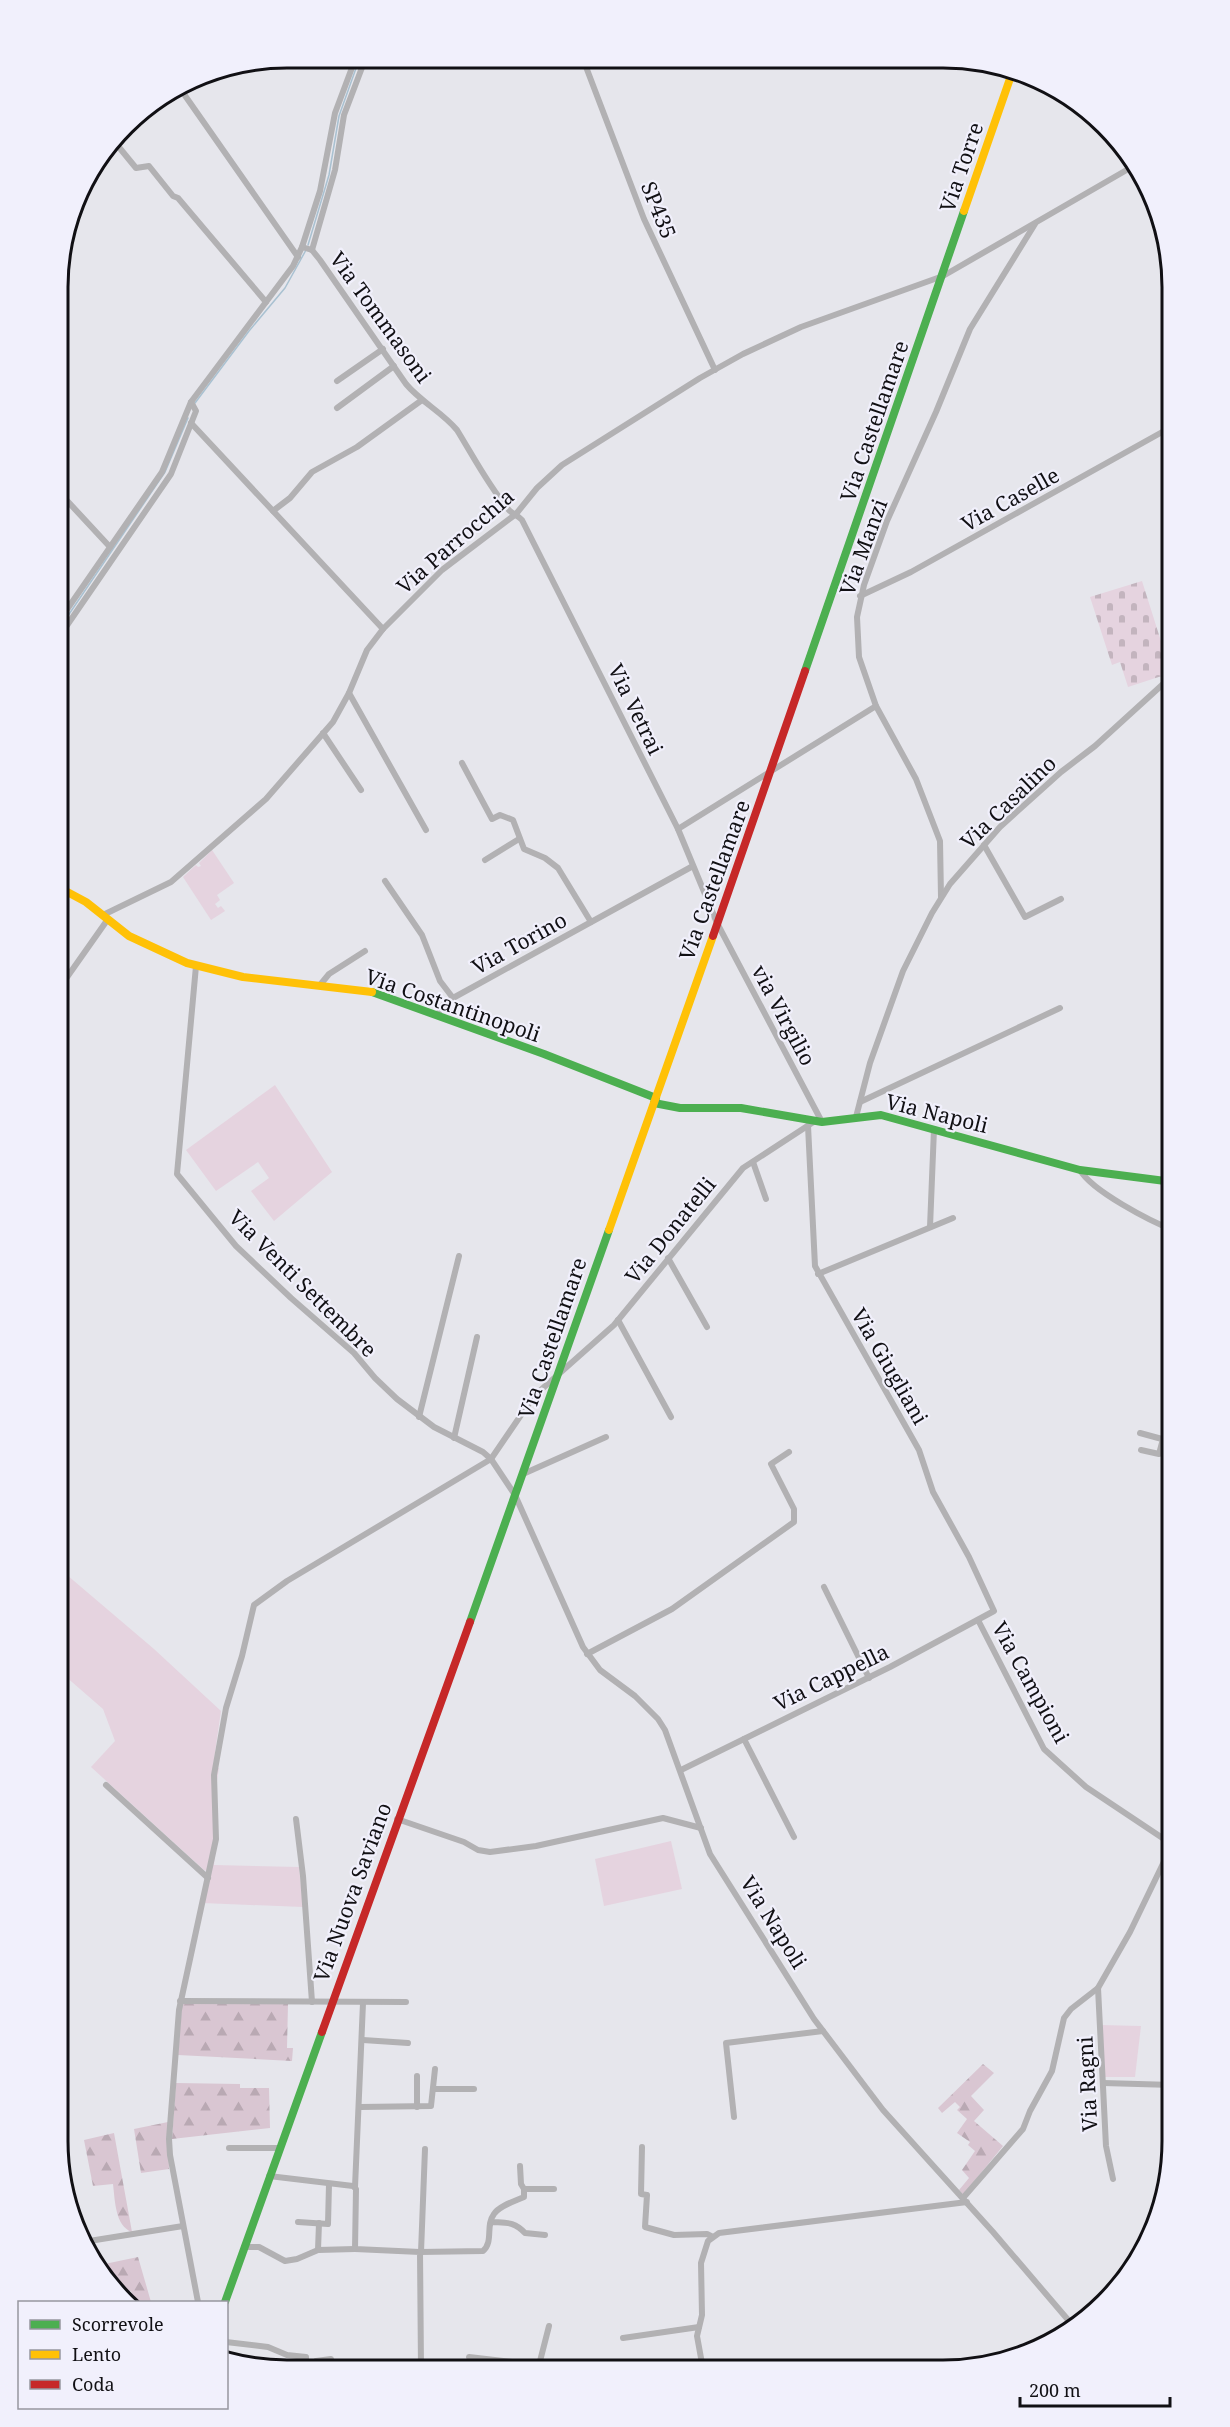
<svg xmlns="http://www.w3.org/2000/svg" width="1230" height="2427" viewBox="0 0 1230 2427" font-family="'Noto Serif',serif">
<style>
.green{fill:#e5d3df}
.forest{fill:url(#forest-firs)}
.cemetery{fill:url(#cemetery-stones)}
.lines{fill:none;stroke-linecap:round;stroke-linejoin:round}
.stream{stroke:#a9c1d1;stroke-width:1.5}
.street{stroke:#b2b1b3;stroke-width:6}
.fast{stroke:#4caf50;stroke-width:8}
.slow{stroke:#ffc107;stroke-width:8}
.jam{stroke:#c62828;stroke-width:8}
.labels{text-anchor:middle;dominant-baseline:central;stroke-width:4.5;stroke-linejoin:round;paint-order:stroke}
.street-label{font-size:21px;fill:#111014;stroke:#f1f0fc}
.rim{fill:none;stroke:#111014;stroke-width:3}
</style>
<defs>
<pattern id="forest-firs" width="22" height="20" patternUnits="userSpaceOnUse" patternTransform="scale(1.5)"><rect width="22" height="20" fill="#d9c6d2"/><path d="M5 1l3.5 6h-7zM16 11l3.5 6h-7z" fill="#b9a9b3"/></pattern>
<pattern id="cemetery-stones" width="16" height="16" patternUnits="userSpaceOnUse" patternTransform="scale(1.5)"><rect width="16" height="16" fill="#e5d3df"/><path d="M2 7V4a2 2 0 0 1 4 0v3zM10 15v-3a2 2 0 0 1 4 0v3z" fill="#c3b4be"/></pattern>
</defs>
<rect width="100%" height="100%" fill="#e6e6ec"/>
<g class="green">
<polygon points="212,850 234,883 217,895 220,900 215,904 218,908 221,906 225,911 211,920 183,877 196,865 198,867 201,866 199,863"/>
<polygon points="275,1085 332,1172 274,1221 251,1191 269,1178 258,1162 216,1191 186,1150"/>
<polygon points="67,1575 154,1649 221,1711 213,1766 219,1768 216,1788 218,1826 214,1865 299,1867 303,1907 202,1903 210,1872 204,1870 91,1767 115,1741 103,1709 57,1669 58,1586"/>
<polygon points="671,1841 682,1889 604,1906 595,1859"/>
<polygon points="1101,2025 1141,2026 1135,2077 1104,2077"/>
</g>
<g class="forest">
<polygon points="182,2003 288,2004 287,2048 293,2048 292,2061 178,2055"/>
<polygon points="983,2064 994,2073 971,2096 984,2110 974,2121 1003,2146 963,2195 959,2190 969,2178 962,2170 975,2151 968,2145 970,2142 957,2133 967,2119 957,2110 960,2107 955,2102 942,2113 938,2108"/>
<polygon points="176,2083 240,2084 240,2088 269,2088 270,2128 172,2139"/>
<polygon points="168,2122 169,2169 141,2173 134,2129"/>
<path d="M 114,2133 L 132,2232 C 115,2226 115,2200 113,2184 L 93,2186 L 84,2140 Z"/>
<polygon points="138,2257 151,2302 135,2302 131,2291 118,2294 95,2266"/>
</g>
<polygon class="cemetery" points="1142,581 1171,673 1128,687 1120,662 1112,665 1090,597"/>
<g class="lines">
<g class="stream">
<polyline points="308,245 329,175 339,116 360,57"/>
<polyline points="195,403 249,331 285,288 306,250"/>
<polyline points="59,629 165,472 188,418"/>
</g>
<g class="street">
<polyline points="583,59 644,219 715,370"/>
<polyline points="942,61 943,64"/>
<polyline points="179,87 298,257"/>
<polyline points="118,146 136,168 149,166 173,196 178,198 266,302"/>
<path d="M 302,247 L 312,250 L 320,260 L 406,384 C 421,402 442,412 457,430 C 473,456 488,485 508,509 C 511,513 517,515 522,520 L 678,829 L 717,923 L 822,1122"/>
<polyline points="312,250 335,170 344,115 366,57"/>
<polyline points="337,381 383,349"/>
<polyline points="337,408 394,366"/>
<polyline points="191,423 383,629"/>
<polyline points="59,492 110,547"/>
<polyline points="273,511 290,498 312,472 357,447 422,400"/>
<polyline points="860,596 911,572 1173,426"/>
<polyline points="59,621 162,472 191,402 293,266 302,247 320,191 335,113 356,57"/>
<polyline points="59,637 171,474 196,411 191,402"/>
<polyline points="349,693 426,830"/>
<polyline points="323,733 361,790"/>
<polyline points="462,763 492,819 500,815 513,820 524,849 545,858 558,868 591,922"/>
<polyline points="678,829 876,706"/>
<polyline points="984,845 1025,917 1061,899"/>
<polyline points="485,860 519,839"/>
<polyline points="385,881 422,935 440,981 453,998"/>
<polyline points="941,897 940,841 916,779 876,706 859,657 857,617 864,585 887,521 936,412 970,329 1035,224"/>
<polyline points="103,915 171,882 266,799 333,722 349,693 367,650 383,629 442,570 516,514 537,488 562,465 700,378 743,354 801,327 943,276 1137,164"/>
<polyline points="196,966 177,1174 236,1246 291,1298 354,1353 375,1378 397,1399 434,1427 483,1452 491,1459 515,1495 583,1647 600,1670 635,1696 658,1719 665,1730 710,1854 814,2019 883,2110 993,2232 1075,2328"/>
<polyline points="320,985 329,974 365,951"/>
<polyline points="58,990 108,919"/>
<polyline points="437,1016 442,1006 453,998 693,866"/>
<polyline points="860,1102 1060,1008"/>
<polyline points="856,1117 870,1063 903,971 932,913 950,884 1000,827 1061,772 1095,746 1173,675"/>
<polyline points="753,1162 766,1199"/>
<path d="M 1080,1170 C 1092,1191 1150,1221 1173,1230"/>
<polyline points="930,1227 934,1129"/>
<polyline points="668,1258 707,1327"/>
<polyline points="818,1274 953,1218"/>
<polyline points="618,1320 671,1417"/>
<polyline points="419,1417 459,1256"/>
<polyline points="1140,1433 1173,1442"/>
<polyline points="454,1438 477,1337"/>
<polyline points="1141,1450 1159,1454 1163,1439"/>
<polyline points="523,1474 606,1437"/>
<polyline points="824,1587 869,1678"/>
<polyline points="978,1620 1044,1749 1086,1787 1173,1845"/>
<polyline points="587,1654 672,1609 794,1522 794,1509 771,1464 789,1452"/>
<polyline points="744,1739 794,1837"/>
<polyline points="681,1770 890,1667 994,1611 969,1557 933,1492 919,1450 815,1266 808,1126"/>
<polyline points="106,1785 208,1878"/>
<polyline points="296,1819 303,1876 312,2002"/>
<polyline points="397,1819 464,1842 478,1850 490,1852 536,1846 663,1818 701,1828"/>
<polyline points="180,2001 406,2002"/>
<polyline points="363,2040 408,2043"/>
<polyline points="417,2076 417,2107"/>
<polyline points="1103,2083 1173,2085"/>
<polyline points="433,2089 474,2089"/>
<polyline points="360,2107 431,2106 435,2069"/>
<polyline points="734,2117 726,2043 823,2031"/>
<polyline points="642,2147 641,2194 647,2195 645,2227 674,2235 707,2234 711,2236"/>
<polyline points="229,2148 279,2148"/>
<polyline points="520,2166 521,2184 524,2189"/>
<polyline points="269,2176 353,2186 356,2189 355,2249 420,2252 421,2368"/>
<polyline points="1113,2179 1106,2146 1098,1988 1130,1932 1172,1845"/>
<polyline points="355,2187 363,2003"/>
<polyline points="963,2198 1023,2129 1030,2111 1052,2071 1064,2018 1071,2009 1098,1988"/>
<polyline points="298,2222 328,2224 329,2184"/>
<path d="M 491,2222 C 506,2223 514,2221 525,2233 L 545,2235"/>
<polyline points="83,2242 183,2226"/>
<polyline points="244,2247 259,2247 285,2261 297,2259 318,2250 355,2249"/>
<polyline points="318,2250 319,2223"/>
<path d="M 420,2252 L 483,2251 C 494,2241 485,2226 494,2214 C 499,2206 515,2201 524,2197 L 524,2189 L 554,2189"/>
<polyline points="421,2252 425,2149"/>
<polyline points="198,2302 170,2155 169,2139 179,2010 216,1839 214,1775 226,1708 242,1656 254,1605 287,1581 491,1459 534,1396 614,1325 743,1168 815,1121"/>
<polyline points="623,2338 699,2327"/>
<polyline points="226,2342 268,2347 287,2355 306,2357 306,2368"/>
<polyline points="469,2357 538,2365"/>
<polyline points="310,2368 316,2361 331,2359"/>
<polyline points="387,2368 387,2365"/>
<polyline points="538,2369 549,2326"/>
<polyline points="703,2369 697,2336 702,2315 701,2263 708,2241 719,2233 967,2202"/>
</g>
<g class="fast">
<polyline points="805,671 964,211"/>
<polyline points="372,992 544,1054 656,1098"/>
<polyline points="654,1103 680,1108 741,1108 822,1122 881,1115 1080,1170 1173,1182"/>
<polyline points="470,1622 609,1230"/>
<polyline points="225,2302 322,2032"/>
</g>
<g class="slow">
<polyline points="964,211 1013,70"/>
<polyline points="58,887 86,902 129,936 187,963 243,977 372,992"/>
<polyline points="609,1230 713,936"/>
</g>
<g class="jam">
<polyline points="713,936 805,671"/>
<polyline points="322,2032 470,1622"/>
</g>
</g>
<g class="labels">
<g class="street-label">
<text transform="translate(961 167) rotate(-71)">Via Torre</text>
<text transform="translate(659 210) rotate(68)">SP435</text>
<text transform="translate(381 317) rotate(54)">Via Tommasoni</text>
<text transform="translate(874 421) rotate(-71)">Via Castellamare</text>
<text transform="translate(1010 499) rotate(-29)">Via Caselle</text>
<text transform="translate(455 541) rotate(-41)">Via Parrocchia</text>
<text transform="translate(863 547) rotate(-70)">Via Manzi</text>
<text transform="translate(636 709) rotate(64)">Via Vetrai</text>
<text transform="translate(1008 802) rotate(-44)">Via Casalino</text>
<text transform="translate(714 880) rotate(-70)">Via Castellamare</text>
<text transform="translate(519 943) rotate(-29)">Via Torino</text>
<text transform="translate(453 1005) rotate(19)">Via Costantinopoli</text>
<text transform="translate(784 1015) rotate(62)">via Virgilio</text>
<text transform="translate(937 1113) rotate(14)">Via Napoli</text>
<text transform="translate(670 1230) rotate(-51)">Via Donatelli</text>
<text transform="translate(303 1283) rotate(45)">Via Venti Settembre</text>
<text transform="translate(552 1338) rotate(-71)">Via Castellamare</text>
<text transform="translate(890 1366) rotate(60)">Via Giugliani</text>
<text transform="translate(831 1677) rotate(-26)">Via Cappella</text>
<text transform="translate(1031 1682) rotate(61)">Via Campioni</text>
<text transform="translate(352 1892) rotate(-70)">Via Nuova Saviano</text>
<text transform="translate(774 1922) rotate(58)">Via Napoli</text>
<text transform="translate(1087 2084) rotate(-93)">Via Ragni</text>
</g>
</g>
<path d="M0 0H1230V2427H0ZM287 68H943A219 219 0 0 1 1162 287V2141A219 219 0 0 1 943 2360H287A219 219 0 0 1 68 2141V287A219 219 0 0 1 287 68Z" fill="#f1f0fc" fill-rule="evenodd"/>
<path class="rim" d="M287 68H943A219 219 0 0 1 1162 287V2141A219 219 0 0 1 943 2360H287A219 219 0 0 1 68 2141V287A219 219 0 0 1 287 68Z"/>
<rect x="18" y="2301" width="210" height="108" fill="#f1f0fc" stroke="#97969f" stroke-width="1.5"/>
<rect x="30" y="2320" width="30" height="9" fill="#4caf50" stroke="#97969f" stroke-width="1.5"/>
<text x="72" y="2331" font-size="18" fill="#111014">Scorrevole</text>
<rect x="30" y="2350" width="30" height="9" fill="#ffc107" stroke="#97969f" stroke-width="1.5"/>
<text x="72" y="2361" font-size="18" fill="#111014">Lento</text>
<rect x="30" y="2380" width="30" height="9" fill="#c62828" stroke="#97969f" stroke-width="1.5"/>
<text x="72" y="2391" font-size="18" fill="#111014">Coda</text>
<path d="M1020 2397v9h150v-9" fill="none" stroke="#111014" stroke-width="3"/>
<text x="1029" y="2397" font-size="18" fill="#111014" stroke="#f1f0fc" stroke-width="4.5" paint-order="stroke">200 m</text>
</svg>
